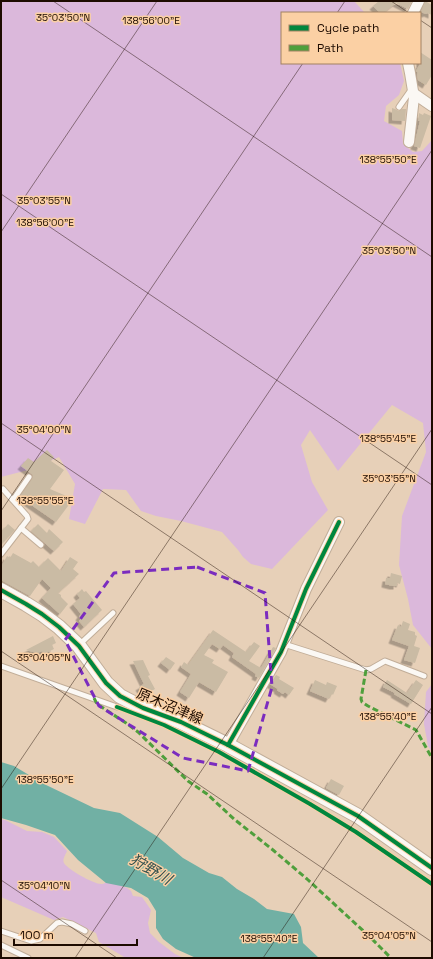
<svg xmlns="http://www.w3.org/2000/svg" width="433" height="959" viewBox="0 0 433 959" font-family="'Space Grotesk','Noto Sans JP',sans-serif">
<style>
.green{fill:#dbb8db}
.water{fill:#71b0a4}
.building{fill:#cabba4;filter:url(#shadow)}
.lines{fill:none;stroke-linecap:round;stroke-linejoin:round}
.lane-casing{stroke:#c1ad98;stroke-width:7}
.street-casing{stroke:#c1ad98;stroke-width:12}
.secondary-casing{stroke:#c1ad98;stroke-width:16}
.lane{stroke:#fbf8f4;stroke-width:5}
.street{stroke:#fbf8f4;stroke-width:10}
.secondary{stroke:#fbf8f4;stroke-width:14}
.quiet{stroke:#4f9f3c;stroke-width:3;stroke-dasharray:6 3;stroke-linecap:butt}
.cycleway-casing{stroke:#fbd0a4;stroke-width:6}
.cycleway{stroke:#00873e;stroke-width:4}
.marked{fill:none;stroke:#7b2cbf;stroke-width:3;stroke-dasharray:8 5;stroke-linejoin:round}
.ticks{fill:none;stroke:#1d0b00;stroke-width:1;stroke-opacity:0.45}
.labels{text-anchor:middle;dominant-baseline:central;stroke-width:3;stroke-linejoin:round;paint-order:stroke}
.street-label{font-size:14px;fill:#1d0b00;stroke:#fbd0a4}
.water-label{font-size:15px;font-style:italic;fill:#33524f;stroke:#fbd0a4}
.ticks-label{font-size:10px;text-anchor:middle;fill:#1d0b00;stroke:#fbd0a4;stroke-width:3;stroke-linejoin:round;paint-order:stroke}
</style>
<defs>
<filter id="shadow"><feDropShadow dx="-3.5" dy="3.5" stdDeviation="0" flood-color="#0004"/></filter>
</defs>
<rect width="100%" height="100%" fill="#e7d0b8"/>
<g class="green">
<polygon points="1,1 354,1 365,13 282,13 282,63 400,63 404,81 399,95 386,106 384,121 402,131 403,144 413,152 422,151 432,140 432,649 413,625 408,599 399,565 402,516 426,452 423,423 392,405 338,471 310,430 301,445 312,482 328,510 272,569 251,564 243,557 238,550 222,532 181,521 156,516 141,511 126,490 103,489 85,524 69,519 75,484 59,457 32,469 1,477"/>
<polygon points="432,684 432,752 428,746 424,724 426,692"/>
<path d="M 1,819 L 5,820 L 27,831 L 42,832 L 54,837 L 67,851 C 66,854 62,859 64,863 C 67,869 95,885 102,884 C 104,884 106,882 108,881 L 127,888 L 131,891 L 133,896 L 142,897 L 151,910 L 148,923 L 150,933 L 159,942 L 175,954 L 184,958 L 126,958 L 99,942 L 96,933 L 63,917 L 54,920 L 1,897 Z"/>
</g>
<polygon class="water" points="1,762 14,766 44,784 94,808 120,813 158,837 183,858 209,873 222,877 237,889 254,899 267,909 294,914 301,927 303,943 319,958 196,958 176,949 163,939 156,928 156,911 148,898 131,888 106,883 78,860 55,835 26,825 1,818"/>
<g class="building">
<polygon points="379,1 412,1 408,9 396,3 383,13 380,13 373,6"/>
<polygon points="425,1 432,5 432,15 427,13 426,14 421,12"/>
<polygon points="420,52 432,60 432,75 426,85 418,80 417,74 418,73 416,71 420,64"/>
<polygon points="392,108 395,109 399,111 402,109 406,109 405,121 392,120"/>
<polygon points="419,113 423,115 424,113 431,116 420,148 414,146 420,121 418,121"/>
<polygon points="47,450 54,457 51,461 64,470 50,489 71,498 68,506 56,522 20,497 32,479 33,475 21,466 28,458 34,462"/>
<polygon points="8,524 15,530 1,545 1,532"/>
<polygon points="38,524 47,533 49,529 63,542 54,551 31,531"/>
<polygon points="13,553 31,563 33,561 39,567 48,558 61,571 70,557 78,562 73,569 79,574 58,593 61,595 61,597 68,604 60,614 42,598 51,588 42,579 30,596 1,580 1,567 7,556 10,558"/>
<polygon points="391,573 402,576 400,584 397,583 397,586 393,586 385,584 386,578 390,578"/>
<polygon points="82,589 84,592 86,591 102,610 84,627 79,621 81,619 79,617 81,614 73,604 80,598 77,594"/>
<polygon points="403,621 410,624 408,630 415,632 415,635 417,636 414,646 420,648 415,663 404,660 409,646 392,640 398,625 401,627"/>
<polygon points="213,630 246,652 254,642 260,646 249,661 261,668 273,647 276,648 259,678 255,676 256,674 232,657 234,653 223,645 220,649 212,644 204,655 214,660 212,663 228,672 216,692 199,682 189,698 180,692 191,674 181,667 184,662 188,665"/>
<polygon points="53,636 56,643 52,645 54,649 44,654 42,651 37,653 26,650"/>
<polygon points="166,657 175,663 170,670 161,663"/>
<polygon points="143,660 150,675 148,676 155,689 144,695 139,687 144,684 133,661"/>
<polygon points="276,675 280,677 279,679 294,688 289,695 285,692 283,694 277,690 278,689 270,684"/>
<polygon points="315,680 326,685 327,682 337,686 333,695 332,694 329,699 310,691"/>
<polygon points="387,680 407,693 416,680 423,685 411,704 394,694 395,693 383,687"/>
<polygon points="331,779 344,786 339,795 326,788"/>
</g>
<g class="lines">
<g class="lane-casing">
<g id="lane">
<polyline points="399,107 411,90"/>
<polyline points="13,500 29,477"/>
<polyline points="21,528 41,545"/>
<polyline points="1,554 28,519 27,516 3,489"/>
<polyline points="79,645 113,613"/>
<polyline points="284,646 287,645 366,670 371,669 385,661 424,676"/>
<polyline points="1,666 117,707"/>
<polyline points="1,931 31,941 40,939 57,923 62,922 72,924 85,931"/>
<polyline points="1,945 28,958"/>
</g>
</g>
<g class="street-casing">
<g id="street">
<polyline points="413,13 419,1"/>
<polyline points="408,63 410,73 414,97 409,142"/>
<polyline points="413,93 432,106"/>
<polyline points="228,745 281,652 306,589 339,522"/>
</g>
</g>
<g class="secondary-casing">
<polyline id="secondary" points="1,590 26,604 42,614 59,627 79,646 106,683 120,696 143,708 181,722 228,745 358,816 432,868"/>
</g>
<use href="#lane" class="lane"/>
<use href="#street" class="street"/>
<use href="#secondary" class="secondary"/>
<g class="quiet">
<polyline points="366,670 361,699 362,702 368,706 416,730 432,758"/>
<polyline points="94,698 97,704 126,723 138,732 188,781 207,794 234,819 273,850 307,879 370,937 391,958"/>
</g>
<g class="cycleway-casing">
<g id="cycleway">
<polyline points="1,590 26,604 42,614 59,627 79,646 106,683 120,696 143,708 181,722 228,745 358,816 432,868"/>
<polyline points="117,707 164,725 219,752 310,804 356,832 432,884"/>
<polyline points="228,745 281,652 306,589 339,522"/>
</g>
</g>
<use href="#cycleway" class="cycleway"/>
</g>
<path class="marked" d="M 197,567 L 265,593 L 272,687 L 248,771 L 183,758 L 99,706 L 65,640 L 114,573 Z"/>
<path class="ticks" d="M 53,1 L 432,257M 391,1 L 409,13M 337,13 L 345,1M 420,20 L 432,28M 1,194 L 432,485M 1,232 L 157,1M 1,423 L 432,714M 1,511 L 303,63M 1,651 L 432,942M 1,789 L 432,150M 1,880 L 117,958M 75,958 L 432,429M 263,958 L 432,707"/>
<g class="labels">
<g class="street-label">
<text transform="translate(170 706) rotate(23)">原木沼津線</text>
</g>
<g class="water-label">
<text transform="translate(151 869) rotate(30)">狩野川</text>
</g>
</g>
<g class="ticks-label">
<text x="63" y="21">35°03'50"N</text>
<text x="151" y="24">138°56'00"E</text>
<text x="388" y="163">138°55'50"E</text>
<text x="44" y="204">35°03'55"N</text>
<text x="45" y="226">138°56'00"E</text>
<text x="389" y="254">35°03'50"N</text>
<text x="44" y="433">35°04'00"N</text>
<text x="388" y="442">138°55'45"E</text>
<text x="389" y="482">35°03'55"N</text>
<text x="45" y="504">138°55'55"E</text>
<text x="44" y="661">35°04'05"N</text>
<text x="388" y="720">138°55'40"E</text>
<text x="45" y="783">138°55'50"E</text>
<text x="44" y="889">35°04'10"N</text>
<text x="389" y="939">35°04'05"N</text>
<text x="269" y="942">138°55'40"E</text>
</g>
<rect width="433" height="959" fill="none" stroke="#1d0b00" stroke-width="4"/>
<rect x="281" y="12" width="140" height="52" fill="#fbd0a4" stroke="#a28162"/>
<rect x="289" y="25" width="20" height="6" fill="#00873e" stroke="#a28162"/>
<text x="317" y="32" font-size="12" fill="#1d0b00">Cycle path</text>
<rect x="289" y="45" width="20" height="6" fill="#4f9f3c" stroke="#a28162"/>
<text x="317" y="52" font-size="12" fill="#1d0b00">Path</text>
<path d="M14 939v6h123v-6" fill="none" stroke="#1d0b00" stroke-width="2"/>
<text x="20" y="939" font-size="12" fill="#1d0b00" stroke="#fbd0a4" stroke-width="3" paint-order="stroke">100 m</text>
</svg>
